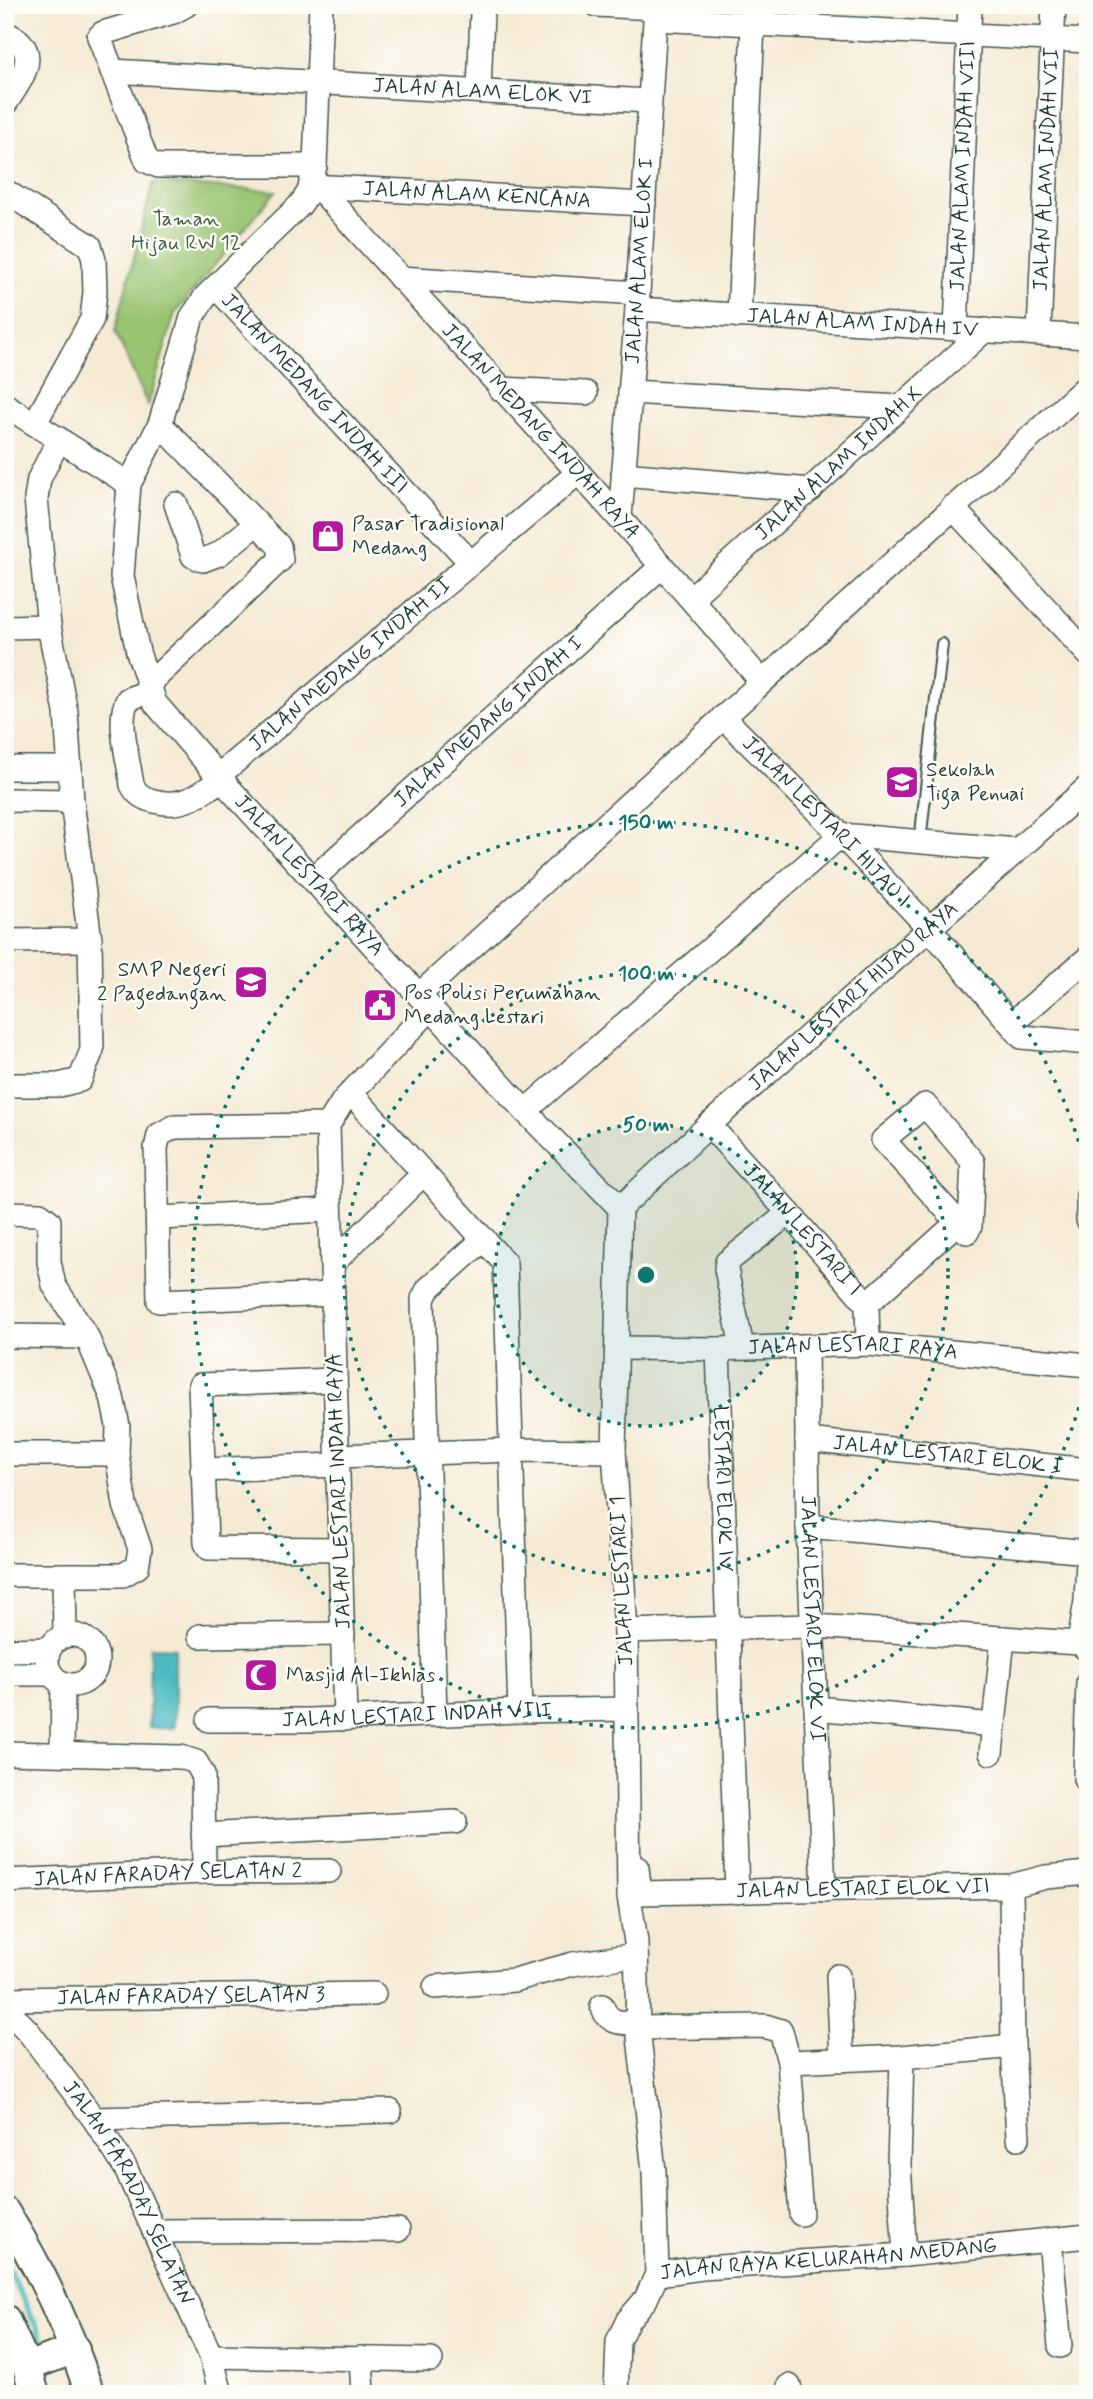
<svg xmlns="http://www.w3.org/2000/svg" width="1093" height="2399" viewBox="0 0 1093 2399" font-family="Mynerve,sans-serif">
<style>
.green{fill:#98c36f;stroke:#5c8052;stroke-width:2}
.water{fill:#4cbbc1;stroke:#367c7a;stroke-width:2}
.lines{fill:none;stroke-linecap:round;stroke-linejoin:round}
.stream{stroke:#4cbbc1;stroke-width:6}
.service-casing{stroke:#3f574c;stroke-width:14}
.minor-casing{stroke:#3f574c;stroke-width:26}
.tertiary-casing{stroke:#3f574c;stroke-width:32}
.service{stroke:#fff;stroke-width:10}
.minor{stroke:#fff;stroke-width:23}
.tertiary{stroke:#fff;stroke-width:28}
.ring{fill:none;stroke:#0f766e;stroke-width:3.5;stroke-dasharray:3.5 7}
.labels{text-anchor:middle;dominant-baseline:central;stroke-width:5;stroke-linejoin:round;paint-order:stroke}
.street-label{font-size:21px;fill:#1f3d34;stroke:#fdfcf7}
.park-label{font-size:21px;fill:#3d5e43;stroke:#fdfcf7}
.poi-label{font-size:21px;fill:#1f3d34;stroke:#fdfcf7;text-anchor:start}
.centre{fill:#0f766e;stroke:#fdfcf7;stroke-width:3.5}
.ring-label{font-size:21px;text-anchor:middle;font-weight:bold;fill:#0f766e;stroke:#fdfcf7;stroke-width:5;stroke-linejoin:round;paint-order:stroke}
</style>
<rect width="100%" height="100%" fill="#fdfcf7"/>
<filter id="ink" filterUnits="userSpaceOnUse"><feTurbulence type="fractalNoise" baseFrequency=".0143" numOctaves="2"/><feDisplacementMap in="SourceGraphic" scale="14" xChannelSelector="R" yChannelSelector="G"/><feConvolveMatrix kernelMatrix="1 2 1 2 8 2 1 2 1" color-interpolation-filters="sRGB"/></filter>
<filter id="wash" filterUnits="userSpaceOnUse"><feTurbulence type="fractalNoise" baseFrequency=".00686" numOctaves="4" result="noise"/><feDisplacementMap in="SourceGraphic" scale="28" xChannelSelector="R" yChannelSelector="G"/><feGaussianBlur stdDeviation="1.57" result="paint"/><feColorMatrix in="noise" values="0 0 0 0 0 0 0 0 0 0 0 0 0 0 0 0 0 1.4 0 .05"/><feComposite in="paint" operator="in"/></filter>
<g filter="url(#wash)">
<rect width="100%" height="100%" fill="#f5ead4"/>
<polygon class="green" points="153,183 276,191 175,313 148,406 115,331"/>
<polygon class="water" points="150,1647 175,1648 175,1728 149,1728"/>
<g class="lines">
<g class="stream">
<polyline points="5,2262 46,2347"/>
<polyline points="62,2387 64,2394"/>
</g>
</g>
</g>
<g filter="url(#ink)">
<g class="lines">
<g class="service-casing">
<polyline id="service" points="920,842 942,644"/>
</g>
<g class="minor-casing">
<g id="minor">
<polyline points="186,5 173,12 103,33 99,37 147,161 158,166 315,166"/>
<path id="s1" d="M 321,5 L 315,166 L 309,192 L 300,205 L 206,296 L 192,317 L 160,424 L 129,484 L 122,576 L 138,652 L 155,703 L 218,776 L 525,1111 L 620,1208"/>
<polyline points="597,5 656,8"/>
<polyline points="655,19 1088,41"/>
<path d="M 5,33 C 9,35 17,38 20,42 C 38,61 16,87 5,104"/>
<path id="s2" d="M 112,71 L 649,101"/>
<polyline points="479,91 482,13 485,5"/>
<path id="s3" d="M 311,186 L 644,204"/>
<path id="s4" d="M 317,186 C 466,351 619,512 762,682"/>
<polyline points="5,191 90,246 94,260 95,292 92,319 35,423"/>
<polyline points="400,278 638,293"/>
<path id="s5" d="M 216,287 L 471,563"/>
<path id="s6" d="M 637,309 L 1088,337"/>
<polyline points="739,316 754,5"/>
<path id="s7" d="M 956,329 L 970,5"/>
<path id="s8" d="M 1039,332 L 1054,5"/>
<polyline points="500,389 586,393"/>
<polyline points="630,392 900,407"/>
<polyline points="5,405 129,484"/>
<polyline points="623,474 811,490"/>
<polyline points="176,504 193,556 203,560 219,554 256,524"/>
<polyline points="952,507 1088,654"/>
<path id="s9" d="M 620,517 L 637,309 L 656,5"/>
<path id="s10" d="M 691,598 L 985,330"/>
<polyline points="5,627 49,626"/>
<polyline points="149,684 281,559 279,546 160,424"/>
<path d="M 151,691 L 128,699 C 116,719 129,762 132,785 C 137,795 144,799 154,801 C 183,809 200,794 222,779"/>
<path id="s11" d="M 723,717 L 841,835 L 930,929 L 1022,1037 L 1088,1043"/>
<polyline points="5,768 70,768"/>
<path id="s12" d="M 218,776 L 579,472"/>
<polyline points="5,800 72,801"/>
<path id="s13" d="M 314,878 L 662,566"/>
<polyline points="5,941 90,940"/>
<polyline points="419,995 1088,385"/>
<polyline points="1012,1023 1088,958"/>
<polyline points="5,1085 59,1085 80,1080 92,1050 90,940 72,801 66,712 49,626 36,499 39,479 59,439"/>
<polyline points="351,1093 505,1263 520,1711"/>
<polygon points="925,1105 973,1162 970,1226 967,1232 883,1140"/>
<polyline points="525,1111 841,835 1017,850"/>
<polyline points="328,1125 174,1127 159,1135 156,1148 159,1301 333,1294"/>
<path id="s14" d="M 709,1125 L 789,1213 L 867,1304 L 868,1344"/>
<polyline points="1088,1196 1088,1220"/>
<path id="s15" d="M 620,1208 L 709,1125 L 1088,787"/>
<polyline points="5,1213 40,1214 49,1221 49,1262 54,1285 87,1337 112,1397 118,1426 117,1454 125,1505 140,1549 137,1567 123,1575 5,1575"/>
<polyline points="159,1218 330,1210"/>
<polyline points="332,1264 424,1173"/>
<polyline points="867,1304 957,1223"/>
<polyline points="5,1336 87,1337"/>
<path id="s16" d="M 806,1346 L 808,1526 L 824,1890"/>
<polyline points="742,1347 726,1269 727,1262 789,1213"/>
<path id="s17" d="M 617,1348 L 718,1349 L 868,1344 L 1088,1365"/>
<path id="s18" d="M 718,1349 L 737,1892"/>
<polyline points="335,1380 200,1385 206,1543 209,1548 340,1549"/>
<path id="s19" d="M 807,1440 L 1088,1470"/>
<polyline points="5,1454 117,1454"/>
<polyline points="337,1456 512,1450 614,1451"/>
<polyline points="202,1470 338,1465"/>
<polyline points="808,1526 1088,1552"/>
<polyline points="64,1576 65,1635"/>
<polyline points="626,1631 813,1626 1079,1643 1088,1650"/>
<circle cx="72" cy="1660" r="25"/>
<polyline points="200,1636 343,1634"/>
<polyline points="1079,1643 1086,1601 1088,1560"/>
<polyline points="5,1650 49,1649"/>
<polyline points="5,1674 51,1674"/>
<polyline points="816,1708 994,1725"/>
<polyline points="435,1715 423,1299 428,1289 484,1239"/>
<polyline points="345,1719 328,1125 343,1101 431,1008"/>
<path id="s20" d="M 209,1720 L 311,1720 L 520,1711 L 627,1709"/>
<polyline points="5,1753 181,1757 196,1762 203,1775 204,1872"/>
<polyline points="62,1753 63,1683"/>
<polyline points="991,1753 1003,1638"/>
<polyline points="1085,1779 1088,1682"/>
<polyline points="203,1835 455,1822"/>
<path id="s21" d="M 637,1868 L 640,1893 L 1011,1886 L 1046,1877 L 1088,1873"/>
<path id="s22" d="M 5,1881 L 204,1872 L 329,1871"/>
<polyline points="1011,1886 1013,2046 1018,2138"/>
<polyline points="838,1976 842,2060"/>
<polyline points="435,1987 514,1980 573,1964 636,1955"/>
<path id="s23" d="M 5,1999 L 374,1994"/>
<path d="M 602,2006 C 608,2024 622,2023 638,2023"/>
<path id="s24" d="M 5,2008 L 28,2031 L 94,2119 L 125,2167 L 211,2356 L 221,2394"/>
<polyline points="638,2028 765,2026 781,2031 789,2062 801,2214"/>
<polyline points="789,2062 902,2057"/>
<polyline points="94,2119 390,2111"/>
<polyline points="155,2231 398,2230"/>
<polyline points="1050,2240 1060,2346"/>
<polyline points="905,2255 899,2165 902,2057 1013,2046"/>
<path id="s25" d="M 657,2274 L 702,2268 L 905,2255 L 1088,2236"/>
<polyline points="211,2356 431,2360"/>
<polyline points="361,2358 363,2394"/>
<polyline points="789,2386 791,2394"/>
<polyline points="616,2394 618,2341 628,2320 646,2299 657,2274 654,2171 638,2028 636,1942 629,1896 626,1631 614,1451 620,1208"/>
</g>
</g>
<g class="tertiary-casing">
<g id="tertiary">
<path d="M 5,2212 C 41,2269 69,2330 90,2394"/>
<polyline points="5,2319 27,2367 35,2394"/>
<polyline points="27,2367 75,2349"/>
</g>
</g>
<use href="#service" class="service"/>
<use href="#minor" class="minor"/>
<use href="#tertiary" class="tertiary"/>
</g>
</g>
<circle cx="646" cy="1275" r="151" fill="#0f766e" fill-opacity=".12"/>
<g class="ring">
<circle cx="646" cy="1275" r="151"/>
<circle cx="646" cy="1275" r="302"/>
<path d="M1087 1377A453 453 0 1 1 1087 1173"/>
</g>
<defs>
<g id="shop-square" transform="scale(1.75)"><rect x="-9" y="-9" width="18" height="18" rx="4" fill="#b5179e" stroke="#fdfcf7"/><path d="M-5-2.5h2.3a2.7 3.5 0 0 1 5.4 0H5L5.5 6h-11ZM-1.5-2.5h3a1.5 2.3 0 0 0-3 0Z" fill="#fff"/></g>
<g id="school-square" transform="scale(1.75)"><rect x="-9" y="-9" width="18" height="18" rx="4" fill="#b5179e" stroke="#fdfcf7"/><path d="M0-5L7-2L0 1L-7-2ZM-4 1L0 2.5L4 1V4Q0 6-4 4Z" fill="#fff"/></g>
<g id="civic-square" transform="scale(1.75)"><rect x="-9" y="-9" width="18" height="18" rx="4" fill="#b5179e" stroke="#fdfcf7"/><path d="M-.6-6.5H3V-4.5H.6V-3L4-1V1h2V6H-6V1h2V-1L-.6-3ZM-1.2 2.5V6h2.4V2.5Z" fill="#fff"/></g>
<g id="mosque-square" transform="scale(1.75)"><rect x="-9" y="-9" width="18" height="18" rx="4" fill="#b5179e" stroke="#fdfcf7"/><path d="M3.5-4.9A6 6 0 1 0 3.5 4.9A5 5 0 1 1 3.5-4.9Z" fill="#fff"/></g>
</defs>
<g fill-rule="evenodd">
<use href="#shop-square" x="328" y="536"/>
<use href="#school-square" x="902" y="782"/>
<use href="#school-square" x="251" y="982"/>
<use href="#civic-square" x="380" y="1005"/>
<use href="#mosque-square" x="261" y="1675"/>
</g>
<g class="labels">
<g class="street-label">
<text stroke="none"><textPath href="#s2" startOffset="371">JALAN ALAM ELOK VI</textPath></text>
<text stroke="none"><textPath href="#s7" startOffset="163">JALAN ALAM INDAH VIII</textPath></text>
<text stroke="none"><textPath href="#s8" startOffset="163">JALAN ALAM INDAH VII</textPath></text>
<text stroke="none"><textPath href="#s3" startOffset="166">JALAN ALAM KENCANA</textPath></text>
<text stroke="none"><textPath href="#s9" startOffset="257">JALAN ALAM ELOK I</textPath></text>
<text stroke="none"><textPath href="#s6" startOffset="226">JALAN ALAM INDAH IV</textPath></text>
<text stroke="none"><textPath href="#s5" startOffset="145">JALAN MEDANG INDAH III</textPath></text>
<text stroke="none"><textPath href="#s4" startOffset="332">JALAN MEDANG INDAH RAYA</textPath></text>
<text stroke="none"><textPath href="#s10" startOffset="200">JALAN ALAM INDAH X</textPath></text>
<text stroke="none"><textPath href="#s12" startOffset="173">JALAN MEDANG INDAH II</textPath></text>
<text stroke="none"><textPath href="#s13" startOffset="234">JALAN MEDANG INDAH I</textPath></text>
<text stroke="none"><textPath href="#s11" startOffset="147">JALAN LESTARI HIJAU I</textPath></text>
<text stroke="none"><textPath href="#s1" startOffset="994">JALAN LESTARI RAYA</textPath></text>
<text stroke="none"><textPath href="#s15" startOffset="315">JALAN LESTARI HIJAU RAYA</textPath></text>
<text stroke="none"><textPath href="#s14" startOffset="140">JALAN LESTARI I</textPath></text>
<text stroke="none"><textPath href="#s17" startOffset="236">JALAN LESTARI RAYA</textPath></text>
<text stroke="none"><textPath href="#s19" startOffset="142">JALAN LESTARI ELOK I</textPath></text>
<text stroke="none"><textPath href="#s18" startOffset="140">LESTARI ELOK IV</textPath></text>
<text transform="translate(339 1491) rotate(-92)">JALAN LESTARI INDAH RAYA</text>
<text transform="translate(622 1581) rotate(-93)">JALAN LESTARI 1</text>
<text stroke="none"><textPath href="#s16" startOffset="273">JALAN LESTARI ELOK VI</textPath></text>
<text stroke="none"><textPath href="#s20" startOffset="208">JALAN LESTARI INDAH VIII</textPath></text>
<text stroke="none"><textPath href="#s22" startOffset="163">JALAN FARADAY SELATAN 2</textPath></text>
<text stroke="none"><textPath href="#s21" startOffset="248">JALAN LESTARI ELOK VII</textPath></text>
<text stroke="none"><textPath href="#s23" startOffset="186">JALAN FARADAY SELATAN 3</textPath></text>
<text stroke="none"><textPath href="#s24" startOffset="224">JALAN FARADAY SELATAN</textPath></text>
<text stroke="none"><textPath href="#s25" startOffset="172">JALAN RAYA KELURAHAN MEDANG</textPath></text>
</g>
<g class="park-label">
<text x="186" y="219">Taman<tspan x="186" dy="24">Hijau RW 12</tspan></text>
</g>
<g class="poi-label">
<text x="352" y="524">Pasar Tradisional<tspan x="352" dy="24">Medang</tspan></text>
<text x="926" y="770">Sekolah<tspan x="926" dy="24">Tiga Penuai</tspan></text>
<text x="226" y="970" text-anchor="end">SMP Negeri<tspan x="226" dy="24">2 Pagedangan</tspan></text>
<text x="404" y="993">Pos Polisi Perumahan<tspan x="404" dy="24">Medang Lestari</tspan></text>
<text x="286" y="1675">Masjid Al-Ikhlas</text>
</g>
</g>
<circle cx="646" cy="1275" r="10" class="centre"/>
<g class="ring-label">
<text x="646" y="829">150 m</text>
<text x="646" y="980">100 m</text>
<text x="646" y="1131">50 m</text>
</g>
<rect width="1093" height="2399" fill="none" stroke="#fdfcf7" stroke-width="28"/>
</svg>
